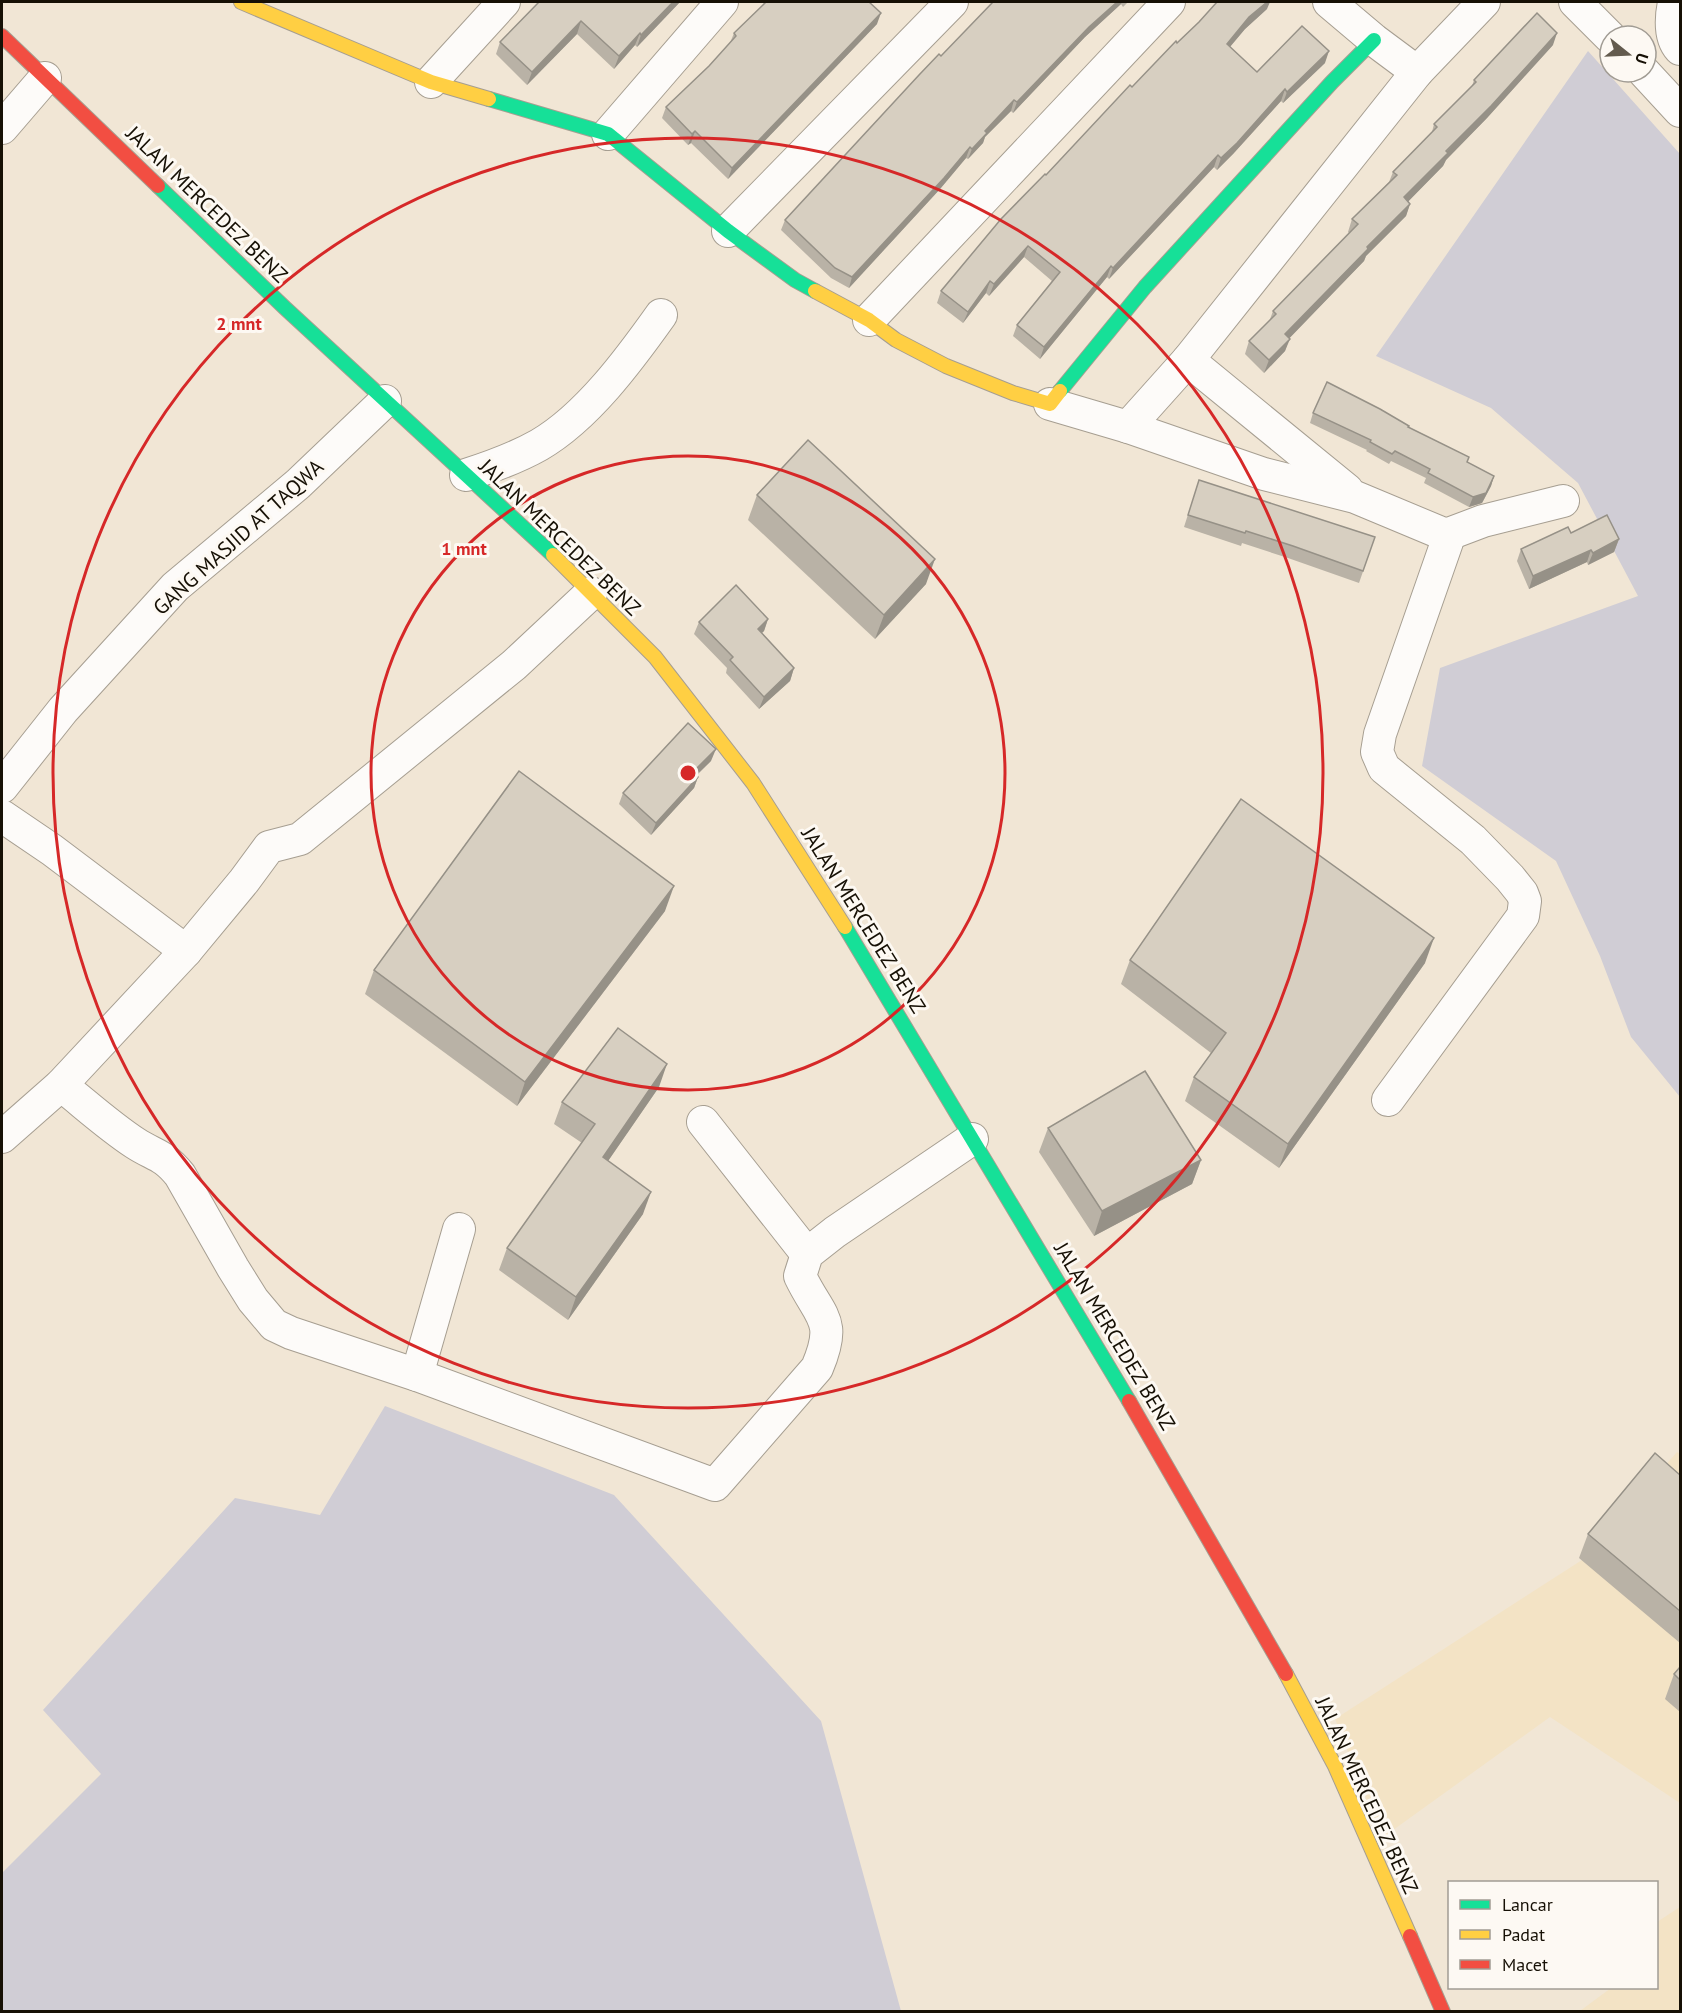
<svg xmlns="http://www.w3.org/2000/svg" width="1682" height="2013" viewBox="0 0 1682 2013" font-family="'PT Sans',sans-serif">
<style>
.built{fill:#f3e3c5}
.green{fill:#d0cdd5}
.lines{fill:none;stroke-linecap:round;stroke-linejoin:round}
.street-casing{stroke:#a69e91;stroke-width:34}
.fast-casing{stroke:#a69e91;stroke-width:16}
.slow-casing{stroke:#a69e91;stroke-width:16}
.jam-casing{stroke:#a69e91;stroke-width:16}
.street{stroke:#fdfbf9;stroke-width:32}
.fast{stroke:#16e098;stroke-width:14}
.slow{stroke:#ffcf43;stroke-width:14}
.jam{stroke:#f24e42;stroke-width:14}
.wall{fill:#b9b2a6}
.shaded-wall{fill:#969187}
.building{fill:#d7cfc1;stroke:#969187;stroke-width:1.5}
.ring{fill:none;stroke:#d62828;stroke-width:3}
.labels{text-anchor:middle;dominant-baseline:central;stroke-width:6;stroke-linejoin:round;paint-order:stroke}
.street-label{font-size:21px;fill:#161005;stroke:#fdf9f3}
.centre{fill:#d62828;stroke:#fdf9f3;stroke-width:3}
.ring-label{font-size:18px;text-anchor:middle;font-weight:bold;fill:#d62828;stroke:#fdf9f3;stroke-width:6;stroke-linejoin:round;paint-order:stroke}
</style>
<rect width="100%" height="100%" fill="#f1e6d5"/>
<g class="built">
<polygon points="1677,1452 1680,1454 1680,1803 1550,1717 1382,1838 1335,1719 1582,1560"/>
<polygon points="1680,1907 1680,2011 1580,2011 1611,1988 1656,1988 1657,1922"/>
</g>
<g class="green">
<polygon points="1588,51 1680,154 1680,1097 1631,1037 1600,956 1556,861 1422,766 1440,668 1638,596 1578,483 1491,408 1376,356"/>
<polygon points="385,1406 614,1495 821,1721 901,2011 2,2011 2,1873 101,1774 43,1710 235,1498 320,1515"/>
</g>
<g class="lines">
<g class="street-casing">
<g id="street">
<polyline points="1329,2 1374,40 1417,72"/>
<polyline points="1575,2 1610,37"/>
<path d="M 1674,2 C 1671,17 1669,37 1680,49"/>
<polyline points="1644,72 1680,111"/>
<polyline points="431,82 504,2"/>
<polyline points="2,128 45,78"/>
<polyline points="608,134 722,2"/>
<polyline points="728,231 952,2"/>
<polyline points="869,320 1169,2"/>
<polyline points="1188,360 1347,490"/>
<polyline points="1050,404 1128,427 1264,474 1355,497 1446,535 1483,521 1563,501"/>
<polyline points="1128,427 1188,360 1417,72 1484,2"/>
<path d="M 466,475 C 491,467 516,458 539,445 C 587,417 629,360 661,315"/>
<polyline points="2,787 63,710 175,587 298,484 385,401"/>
<polyline points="2,816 52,850 186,951"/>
<path d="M 61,1085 C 85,1104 109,1126 135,1143 C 155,1156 163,1154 180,1175 L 233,1268 L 253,1300 L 274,1325 L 291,1333 L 417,1375 L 715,1485 L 817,1368 C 838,1319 820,1318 800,1276 L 807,1254 L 835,1232 L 972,1139"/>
<polyline points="1388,1100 1523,916 1525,901 1522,893 1510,878 1473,840 1384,768 1377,752 1380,734 1447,542 1446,535"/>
<polyline points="703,1122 807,1254"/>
<polyline points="2,1137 61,1085 186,951 244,881 269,847 300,839 514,665 591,593"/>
<polyline points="417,1375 459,1229"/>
</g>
</g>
<g class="fast-casing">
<g id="fast">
<polyline points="489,99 608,134 728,231 795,280 815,291"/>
<polyline points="158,186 285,308 553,555"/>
<polyline points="1060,391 1145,287 1332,82 1374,40"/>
<polyline points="845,927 1129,1401"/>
</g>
</g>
<g class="slow-casing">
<g id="slow">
<polyline points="241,2 431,82 489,99"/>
<polyline points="815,291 869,320 896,340 946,366 1013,393 1050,404 1060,391"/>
<polyline points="553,555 655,657 753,783 845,927"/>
<polyline points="1286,1674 1335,1766 1410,1936"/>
</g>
</g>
<g class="jam-casing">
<g id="jam">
<polyline points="2,36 158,186"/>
<polyline points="1129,1401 1286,1674"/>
<polyline points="1410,1936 1443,2012"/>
</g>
</g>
<use href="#street" class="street"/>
<use href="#fast" class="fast"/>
<use href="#slow" class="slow"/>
<use href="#jam" class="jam"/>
</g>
<g class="wall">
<polygon points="539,2 680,2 637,47 635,45 614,69 577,34 527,85 496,54 500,42"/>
<polygon points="993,2 1128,2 1123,7 1121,4 1085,37 1013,113 1011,111 985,137 983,143 968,159 966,158 940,189 849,288 831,278 781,230 785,220"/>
<polygon points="1267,9 1245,29 1230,47 1257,72 1325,63 1283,103 1281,101 1233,154 1217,170 1214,167 1109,279 1107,277 1040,359 1013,336 1017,325 1052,281 1024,257 989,296 986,293 963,323 937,303 941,291 1046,175 1177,43"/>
<polygon points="877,24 728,179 691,143 688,145 662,118 666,107 709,66 730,43 734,33"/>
<polygon points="1553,45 1487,118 1446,160 1443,166 1408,201 1410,204 1406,216 1366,256 1364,261 1289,338 1285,351 1264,373 1245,354 1249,341 1269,322 1273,311 1349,233 1348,232 1352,219 1389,182 1393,172 1432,132 1434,124 1472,86 1474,80"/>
<polygon points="1313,413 1408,427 1469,457 1467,462 1494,476 1491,486 1482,503 1469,507 1424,483 1426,478 1391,461 1389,464 1366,451 1367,450 1310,423"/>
<polygon points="1199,480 1375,537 1359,583 1288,558 1242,543 1241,546 1184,527"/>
<polygon points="757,495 926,584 875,639 748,520"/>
<polygon points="1571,533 1619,539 1614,552 1588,565 1587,562 1529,589 1517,561 1521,549"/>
<polygon points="768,619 764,631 762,633 794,668 790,681 759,709 726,673 727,668 694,634 699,622"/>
<polygon points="711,761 697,775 698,777 694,788 651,835 619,804 623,793"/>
<polygon points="665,911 517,1106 365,994 374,970"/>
<polygon points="1130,960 1425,963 1279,1168 1185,1101 1194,1077 1211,1053 1121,984"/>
<polygon points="659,1087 608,1161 643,1214 568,1320 499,1270 507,1248 582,1143 554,1124 562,1102"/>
<polygon points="1048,1128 1201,1160 1192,1184 1094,1236 1039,1152"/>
<polygon points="1680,1475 1680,1643 1579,1558 1588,1534"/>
<polygon points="1680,1667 1680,1712 1665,1699 1674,1674"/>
</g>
<g class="shaded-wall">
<polygon points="673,2 680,2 637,47 641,35"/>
<polygon points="1117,2 1122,2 1121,4 1085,37 1013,113 1017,102 1089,27"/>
<polygon points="1267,2 1270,2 1267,9 1245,29 1223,55 1227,44 1249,17"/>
<polygon points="881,13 877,24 728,179 732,168"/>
<polygon points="581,21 577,34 527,85 532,72"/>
<polygon points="640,33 635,45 614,69 619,56"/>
<polygon points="1557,33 1553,45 1487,118 1446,160 1443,166 1400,210 1404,197"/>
<polygon points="1329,51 1325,63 1283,103 1287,92"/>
<polygon points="1285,89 1281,101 1233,154 1217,170 1221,158"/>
<polygon points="1014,100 1011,111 985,137 983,143 968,159 972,149 985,131"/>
<polygon points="695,131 691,143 688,145 692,134"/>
<polygon points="970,147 966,158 940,189 849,288 852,277"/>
<polygon points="1218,155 1214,167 1109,279 1113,268"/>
<polygon points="1410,204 1406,216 1366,256 1364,261 1281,347 1285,334 1367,247"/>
<polygon points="1028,246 1024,257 989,296 994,284"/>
<polygon points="1111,266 1107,277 1040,359 1044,347"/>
<polygon points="990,281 986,293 963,323 968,312"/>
<polygon points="1290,339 1285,351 1264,373 1269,360"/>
<polygon points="1494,476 1491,486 1482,503 1469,507 1473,497"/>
<polygon points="1619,539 1614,552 1588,565 1593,553"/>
<polygon points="1591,550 1587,562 1529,589 1533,576"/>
<polygon points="935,559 926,584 875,639 884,615"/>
<polygon points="768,619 764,631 753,641 758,629"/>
<polygon points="794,668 790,681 759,709 764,697"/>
<polygon points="716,749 711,761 688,783 693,772"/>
<polygon points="698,777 694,788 651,835 656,823"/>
<polygon points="674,886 665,911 517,1106 525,1082"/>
<polygon points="1434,938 1425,963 1279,1168 1288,1144"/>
<polygon points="667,1064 659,1087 595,1180 603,1157"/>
<polygon points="1201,1160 1192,1184 1094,1236 1102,1211"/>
<polygon points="651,1192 643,1214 568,1320 576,1297"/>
</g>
<g class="building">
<polygon points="539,2 673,2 641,35 640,33 619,56 581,21 532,72 500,42"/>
<polygon points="766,2 869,2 881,13 732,168 695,131 692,134 666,107 709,66 736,36 734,33"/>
<polygon points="993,2 1117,2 1089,27 1017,102 1014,100 985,131 987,133 972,149 970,147 944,178 852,277 835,268 785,220 919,75 939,54 941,56"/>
<polygon points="1217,2 1267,2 1249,17 1227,44 1257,72 1302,26 1329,51 1287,92 1285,89 1237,143 1221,158 1218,155 1113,268 1111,266 1044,347 1017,325 1060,272 1028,246 994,284 990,281 968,312 941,291 1001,219 1045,174 1046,175 1130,85 1132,87 1176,41 1177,43 1199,22"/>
<polygon points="1537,13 1557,33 1491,106 1446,151 1448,153 1404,197 1410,204 1367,247 1368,249 1285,334 1290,339 1269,360 1249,341 1276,314 1273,311 1358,224 1352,219 1397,175 1393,172 1437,127 1434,124 1476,82 1474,80"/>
<polygon points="1327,382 1380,409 1409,426 1408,427 1469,457 1467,462 1494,476 1486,493 1473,497 1428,473 1430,469 1395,451 1392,454 1370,442 1371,440 1313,413"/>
<polygon points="808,440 935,559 884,615 757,495"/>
<polygon points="1199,480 1375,537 1363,571 1293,546 1246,531 1245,533 1188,515"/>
<polygon points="1607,515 1619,539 1593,553 1591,550 1533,576 1521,549 1568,527 1571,533"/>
<polygon points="736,585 768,619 758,629 794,668 764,697 730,660 733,657 699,622"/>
<polygon points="688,723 716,749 693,772 698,777 656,823 623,793"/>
<polygon points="519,771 674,886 525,1082 374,970"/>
<polygon points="1241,799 1434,938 1288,1144 1194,1077 1226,1033 1130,960"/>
<polygon points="618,1028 667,1064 603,1157 651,1192 576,1297 507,1248 595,1124 562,1102"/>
<polygon points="1145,1071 1201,1160 1102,1211 1048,1128"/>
<polygon points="1655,1453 1680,1475 1680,1611 1588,1534"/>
<polygon points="1680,1667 1680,1680 1674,1674"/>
</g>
<g class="ring">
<circle cx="688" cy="773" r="317"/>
<circle cx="688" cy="773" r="635"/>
</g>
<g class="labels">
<g class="street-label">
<text transform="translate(207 204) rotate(44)">JALAN MERCEDEZ BENZ</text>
<text transform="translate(238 537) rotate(-42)">GANG MASJID AT TAQWA</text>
<text transform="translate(560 537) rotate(44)">JALAN MERCEDEZ BENZ</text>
<text transform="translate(864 920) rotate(58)">JALAN MERCEDEZ BENZ</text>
<text transform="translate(1115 1336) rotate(59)">JALAN MERCEDEZ BENZ</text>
<text transform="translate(1367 1795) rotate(65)">JALAN MERCEDEZ BENZ</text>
</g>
</g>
<circle cx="688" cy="773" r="9" class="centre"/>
<g class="ring-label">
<text x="239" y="330">2 mnt</text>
<text x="464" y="555">1 mnt</text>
</g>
<rect width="1682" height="2013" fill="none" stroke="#161005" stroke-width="6"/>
<rect x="1448" y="1881" width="210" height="108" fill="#fdf9f3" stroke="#a19c94" stroke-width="1.5"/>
<rect x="1460" y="1900" width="30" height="9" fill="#16e098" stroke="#a19c94" stroke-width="1.5"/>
<text x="1502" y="1911" font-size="18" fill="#161005">Lancar</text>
<rect x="1460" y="1930" width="30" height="9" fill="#ffcf43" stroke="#a19c94" stroke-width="1.5"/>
<text x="1502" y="1941" font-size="18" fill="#161005">Padat</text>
<rect x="1460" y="1960" width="30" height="9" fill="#f24e42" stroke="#a19c94" stroke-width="1.5"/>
<text x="1502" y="1971" font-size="18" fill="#161005">Macet</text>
<g transform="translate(1628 54) rotate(108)"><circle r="28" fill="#fdf9f3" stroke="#a19c94" stroke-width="1.5"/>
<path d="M0-4.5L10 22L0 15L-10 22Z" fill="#635b4e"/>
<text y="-9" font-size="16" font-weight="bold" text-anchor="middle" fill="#161005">U</text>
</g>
</svg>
